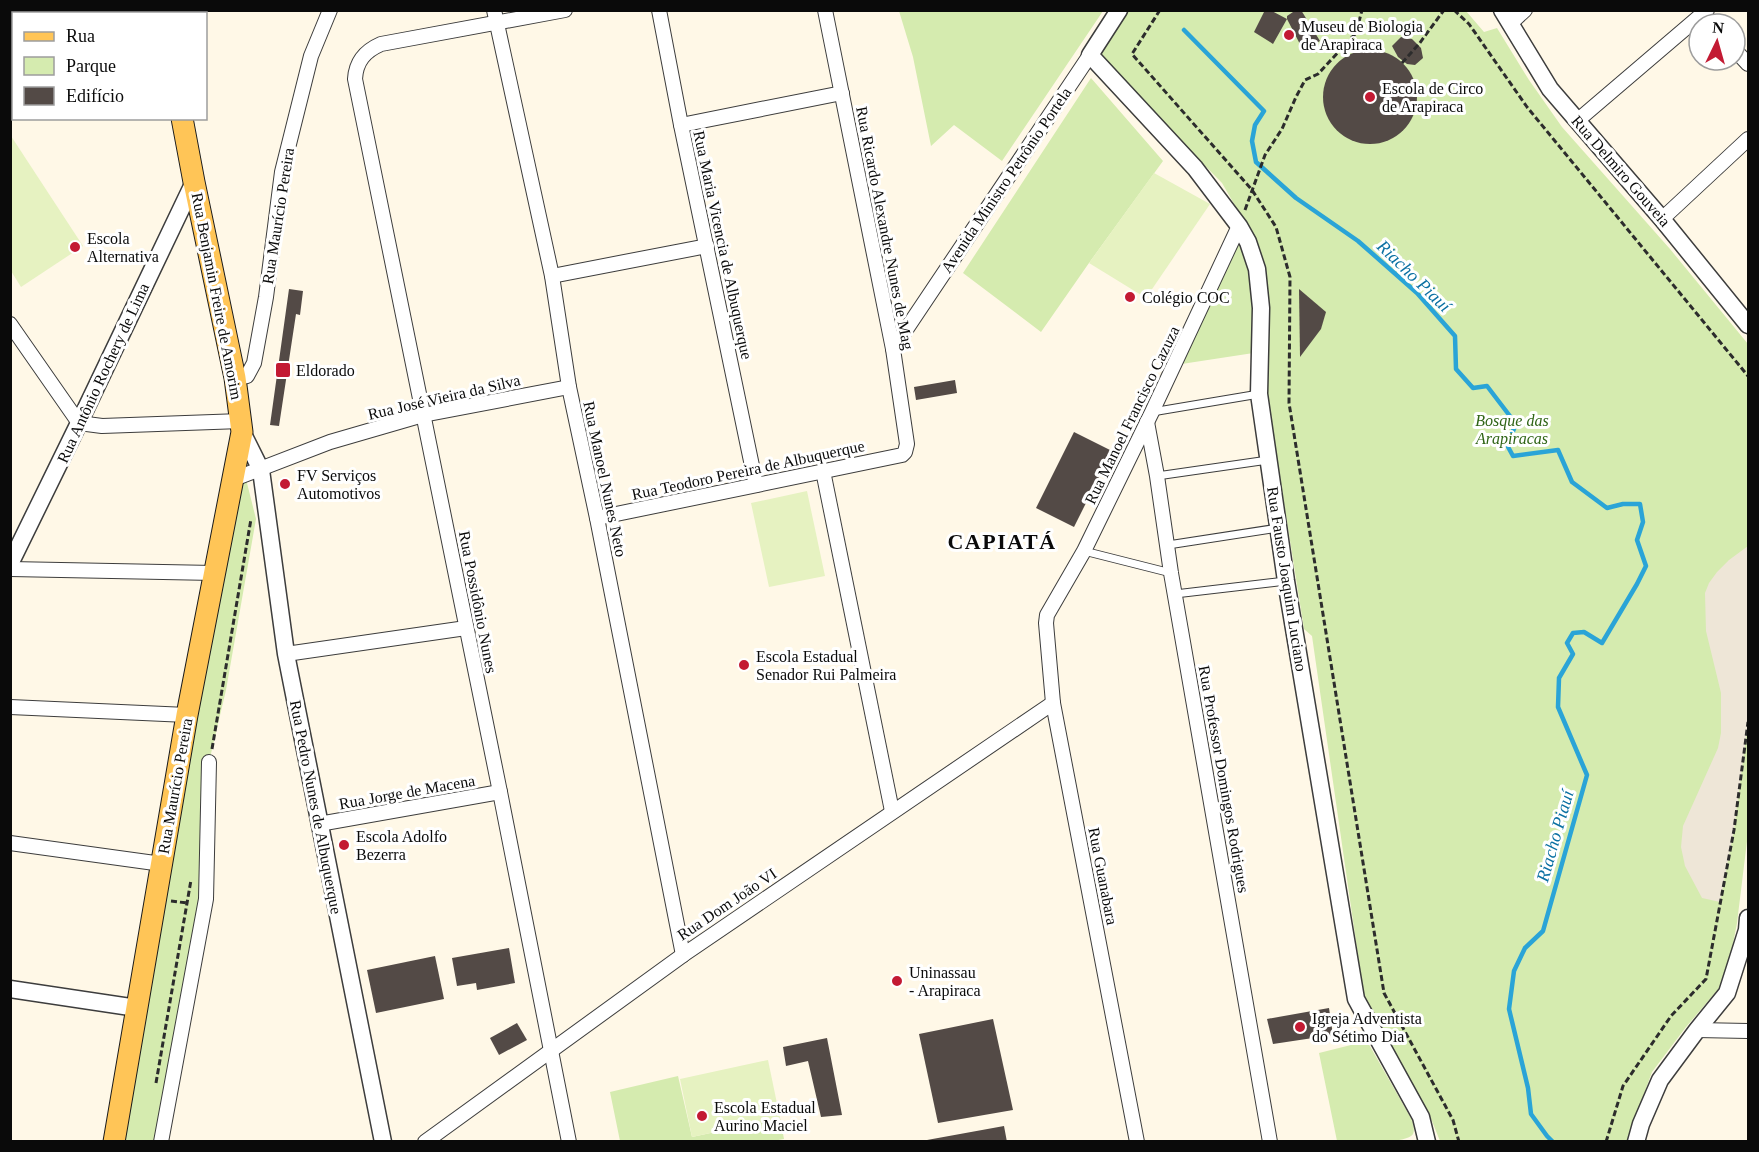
<svg xmlns="http://www.w3.org/2000/svg" width="1759" height="1152" viewBox="0 0 1759 1152" font-family="'Times New Roman',serif">
<style>
.green{fill:#d5ebaf}
.pitch{fill:#e6f2c1}
.plaza{fill:#eee6d7}
.lines{fill:none;stroke-linecap:round;stroke-linejoin:round}
.stream{stroke:#2aa4d7;stroke-width:4.5}
.building{fill:#534a46}
.service-casing{stroke:#3d3d3d;stroke-width:9}
.minor-casing{stroke:#3d3d3d;stroke-width:16}
.tertiary-casing{stroke:#3d3d3d;stroke-width:19}
.primary-casing{stroke:#1b1b1b;stroke-width:23}
.path{stroke:#2c2c2c;stroke-width:3;stroke-dasharray:6 3;stroke-linecap:butt}
.service{stroke:#fff;stroke-width:7}
.minor{stroke:#fff;stroke-width:14}
.tertiary{stroke:#fff;stroke-width:16}
.primary{stroke:#ffc557;stroke-width:21}
.poi-dot{fill:#c31a33;stroke:#fff;stroke-width:2}
.labels{text-anchor:middle;dominant-baseline:central;stroke-width:6;stroke-linejoin:round;paint-order:stroke}
.poi-label{font-size:16px;fill:#0a0a0a;stroke:#fff;text-anchor:start}
.street-label{font-size:16px;fill:#0a0a0a;stroke:#fff}
.park-label{font-size:16px;font-style:italic;fill:#306517;stroke:#fff}
.water-label{font-size:18px;font-style:italic;fill:#0c71a3;stroke:#fff}
.district-label{font-size:22px;font-weight:bold;letter-spacing:1.5px;fill:#0a0a0a;stroke:#fff}
</style>
<rect width="100%" height="100%" fill="#fff8e7"/>
<g class="green">
<polygon points="899,11 899,10 1103,11 1002,161 954,125 931,146 913,57"/>
<polygon points="1126,11 1466,11 1484,32 1497,28 1529,80 1562,127 1670,249 1748,344 1748,833 1737,923 1726,980 1686,1027 1652,1072 1627,1141 1440,1141 1428,1111 1365,1004 1312,636 1304,629 1267,395 1267,289 1260,249 1222,183 1096,55"/>
<polygon points="1091,78 1163,161 1089,263 1041,332 963,273"/>
<polygon points="1239,226 1248,242 1260,352 1175,365"/>
<polygon points="245,475 256,519 226,690 209,762 206,899 161,1141 114,1142 187,715"/>
<path d="M 1367,1041 L 1412,1120 C 1413,1124 1415,1130 1413,1134 C 1406,1145 1350,1142 1337,1141 L 1319,1053 Z"/>
<polygon points="678,1076 692,1137 780,1118 784,1139 767,1142 620,1141 610,1092"/>
</g>
<g class="pitch">
<polygon points="11,136 83,246 21,287 11,271"/>
<polygon points="1154,173 1210,204 1146,298 1089,263"/>
<polygon points="807,491 825,576 769,587 751,503"/>
<polygon points="768,1060 780,1118 692,1137 680,1079"/>
</g>
<polygon class="plaza" points="1748,546 1748,722 1734,830 1720,902 1702,898 1685,866 1681,847 1683,826 1718,748 1721,733 1721,693 1706,631 1705,593 1709,583 1717,572 1729,560"/>
<g class="lines">
<polyline class="stream" points="1184,30 1264,111 1255,125 1252,141 1256,162 1296,198 1358,241 1417,293 1455,336 1456,369 1473,388 1487,386 1516,424 1507,445 1513,456 1558,450 1572,482 1607,508 1623,504 1640,504 1643,522 1637,540 1646,566 1637,584 1602,643 1584,632 1573,633 1567,643 1573,654 1559,678 1558,707 1587,775 1543,931 1525,948 1514,971 1509,1009 1528,1088 1531,1114 1547,1136 1553,1142"/>
</g>
<g class="building">
<polygon points="1265,10 1270,10 1287,19 1287,16 1296,10 1301,10 1320,41 1303,50 1287,19 1273,44 1254,32"/>
<polygon points="1401,37 1412,39 1421,48 1423,58 1415,65 1407,64 1398,57 1392,46"/>
<circle cx="1370" cy="97" r="47"/>
<polygon points="289,289 303,291 300,315 296,314 279,426 270,425"/>
<polygon points="1299,289 1326,312 1321,329 1300,357"/>
<polygon points="955,380 957,393 916,400 914,387"/>
<polygon points="1074,432 1112,451 1074,527 1036,508"/>
<polygon points="509,948 515,983 477,990 476,983 457,986 452,958"/>
<polygon points="435,956 444,999 376,1013 367,970"/>
<polygon points="1329,1008 1333,1035 1273,1044 1267,1019"/>
<polygon points="993,1019 1013,1110 938,1123 919,1034"/>
<polygon points="517,1023 527,1040 499,1055 490,1038"/>
<polygon points="827,1038 842,1115 821,1117 808,1061 786,1066 783,1047"/>
<polygon points="1004,1126 1007,1142 927,1142 927,1140"/>
</g>
<g class="lines">
<g class="service-casing">
<g id="service">
<polyline points="1152,412 1259,394"/>
<polyline points="1157,476 1268,460"/>
<polyline points="1168,545 1278,528"/>
<polyline points="1084,551 1171,573"/>
<polyline points="1175,594 1286,581"/>
</g>
</g>
<g class="minor-casing">
<g id="minor">
<polyline points="494,10 552,276 569,387 597,518 683,955"/>
<path d="M 565,10 L 381,44 C 365,51 356,61 355,79 L 500,792 L 569,1142"/>
<polyline points="659,10 681,125 756,485"/>
<polyline points="1511,23 1525,10"/>
<polyline points="1735,50 1748,64"/>
<polyline points="1577,121 1707,10"/>
<polyline points="681,125 842,93"/>
<polyline points="1662,219 1748,139"/>
<polyline points="552,276 707,246"/>
<polyline points="10,324 79,423 102,426 241,421"/>
<polyline points="893,349 1090,55"/>
<polyline points="235,378 247,376 254,363 266,297 282,172 311,56 330,10"/>
<polyline points="1147,422 1157,476 1171,573 1270,1142"/>
<polyline points="823,471 892,811"/>
<polyline points="234,479 330,442 423,415 569,387"/>
<polyline points="597,518 902,455 905,452 907,444 893,349 825,10"/>
<polyline points="10,569 214,573"/>
<polyline points="286,654 466,628"/>
<polyline points="10,707 187,715"/>
<polyline points="319,824 500,792"/>
<polyline points="10,843 162,864"/>
<polyline points="1697,1030 1748,1031"/>
<polyline points="161,1142 206,899 209,762"/>
<polyline points="425,1142 683,955 1053,703"/>
<polyline points="1137,1142 1053,703 1046,623 1047,615 1084,551 1152,412 1239,226"/>
</g>
</g>
<g class="tertiary-casing">
<g id="tertiary">
<polyline points="1119,10 1090,55 1195,168 1239,226 1248,242 1257,269 1261,308 1259,394 1286,581 1356,999 1421,1117 1427,1142"/>
<polyline points="1502,10 1550,89 1662,219 1748,325"/>
<polyline points="242,432 261,470 286,654 383,1142"/>
<polyline points="10,564 79,423 194,182"/>
<polyline points="10,989 137,1008"/>
<polyline points="1636,1142 1641,1124 1660,1080 1697,1030 1727,993 1747,930 1748,918"/>
</g>
</g>
<g class="primary-casing">
<g id="primary">
<polyline points="162,10 162,14"/>
<polyline points="114,1142 187,715 242,432 235,378 194,182 182,118"/>
</g>
</g>
<g class="path">
<polyline points="1160,10 1132,54 1252,190 1276,227 1290,277 1289,403 1384,993 1453,1120 1459,1142"/>
<polyline points="1454,10 1469,24 1527,107 1748,376"/>
<polyline points="1402,63 1419,44 1444,10"/>
<polyline points="1245,210 1265,155 1282,129 1296,97 1305,80 1318,74 1356,33 1362,10"/>
<polyline points="212,749 251,519"/>
<polyline points="171,901 187,903"/>
<polyline points="156,1083 191,880"/>
<polyline points="1606,1142 1623,1086 1671,1016 1706,979 1734,830 1748,722"/>
</g>
<use href="#service" class="service"/>
<use href="#minor" class="minor"/>
<use href="#tertiary" class="tertiary"/>
<use href="#primary" class="primary"/>
</g>
<g class="poi-dot">
<circle cx="1289" cy="35" r="6"/>
<circle cx="1370" cy="97" r="6"/>
<circle cx="75" cy="247" r="6"/>
<circle cx="1130" cy="297" r="6"/>
<rect x="275" y="362" width="16" height="16" rx="3"/>
<circle cx="285" cy="484" r="6"/>
<circle cx="744" cy="665" r="6"/>
<circle cx="344" cy="845" r="6"/>
<circle cx="897" cy="981" r="6"/>
<circle cx="1300" cy="1027" r="6"/>
<circle cx="702" cy="1116" r="6"/>
</g>
<g class="labels">
<g class="poi-label">
<text x="1301" y="26">Museu de Biologia<tspan x="1301" dy="18">de Arapiraca</tspan></text>
<text x="1382" y="88">Escola de Circo<tspan x="1382" dy="18">de Arapiraca</tspan></text>
<text x="87" y="238">Escola<tspan x="87" dy="18">Alternativa</tspan></text>
<text x="1142" y="297">Colégio COC</text>
<text x="296" y="370">Eldorado</text>
<text x="297" y="475">FV Serviços<tspan x="297" dy="18">Automotivos</tspan></text>
<text x="756" y="656">Escola Estadual<tspan x="756" dy="18">Senador Rui Palmeira</tspan></text>
<text x="356" y="836">Escola Adolfo<tspan x="356" dy="18">Bezerra</tspan></text>
<text x="909" y="972">Uninassau<tspan x="909" dy="18">- Arapiraca</tspan></text>
<text x="1312" y="1018">Igreja Adventista<tspan x="1312" dy="18">do Sétimo Dia</tspan></text>
<text x="714" y="1107">Escola Estadual<tspan x="714" dy="18">Aurino Maciel</tspan></text>
</g>
<g class="street-label">
<text transform="translate(1621 171) rotate(49)">Rua Delmiro Gouveia</text>
<text transform="translate(1006 180) rotate(-56)">Avenida Ministro Petrônio Portela</text>
<text transform="translate(278 216) rotate(-81)">Rua Maurício Pereira</text>
<text transform="translate(885 228) rotate(79)">Rua Ricardo Alexandre Nunes de Mag</text>
<text transform="translate(723 245) rotate(78)">Rua Maria Vicencia de Albuquerque</text>
<text transform="translate(217 296) rotate(79)">Rua Benjamin Freire de Amorim</text>
<text transform="translate(103 373) rotate(-65)">Rua Antônio Rochery de Lima</text>
<text transform="translate(444 397) rotate(-13)">Rua José Vieira da Silva</text>
<text transform="translate(1132 415) rotate(-64)">Rua Manoel Francisco Cazuza</text>
<text transform="translate(748 470) rotate(-12)">Rua Teodoro Pereira de Albuquerque</text>
<text transform="translate(605 479) rotate(78)">Rua Manoel Nunes Neto</text>
<text transform="translate(1287 579) rotate(81)">Rua Fausto Joaquim Luciano</text>
<text transform="translate(478 602) rotate(79)">Rua Possidônio Nunes</text>
<text transform="translate(1224 779) rotate(80)">Rua Professor Domingos Rodrigues</text>
<text transform="translate(175 786) rotate(-80)">Rua Maurício Pereira</text>
<text transform="translate(407 792) rotate(-10)">Rua Jorge de Macena</text>
<text transform="translate(316 807) rotate(79)">Rua Pedro Nunes de Albuquerque</text>
<text transform="translate(1103 876) rotate(79)">Rua Guanabara</text>
<text transform="translate(727 904) rotate(-34)">Rua Dom João VI</text>
</g>
<g class="park-label">
<text x="1512" y="420">Bosque das<tspan x="1512" dy="18">Arapiracas</tspan></text>
</g>
<g class="water-label">
<text transform="translate(1414 276) rotate(44)">Riacho Piauí</text>
<text transform="translate(1555 836) rotate(-74)">Riacho Piauí</text>
</g>
<g class="district-label">
<text x="1002" y="541">CAPIATÁ</text>
</g>
</g>
<rect width="1759" height="1152" fill="none" stroke="#0a0a0a" stroke-width="24"/>
<rect x="12" y="12" width="195" height="108" fill="#ffffff" stroke="#9d9d9d" stroke-width="1.5"/>
<rect x="24" y="32" width="30" height="9" fill="#ffc557" stroke="#9d9d9d" stroke-width="1.5"/>
<text x="66" y="42" font-size="18" fill="#0a0a0a">Rua</text>
<rect x="24" y="57" width="30" height="18" fill="#d5ebaf" stroke="#9d9d9d" stroke-width="1.5"/>
<text x="66" y="72" font-size="18" fill="#0a0a0a">Parque</text>
<rect x="24" y="87" width="30" height="18" fill="#534a46" stroke="#9d9d9d" stroke-width="1.5"/>
<text x="66" y="102" font-size="18" fill="#0a0a0a">Edifício</text>
<g transform="translate(1717 42) rotate(5)"><circle r="28" fill="#ffffff" stroke="#9d9d9d" stroke-width="1.5"/>
<path d="M0-4.5L10 22L0 15L-10 22Z" fill="#c31a33"/>
<text y="-9" font-size="16" font-weight="bold" text-anchor="middle" fill="#0a0a0a">N</text>
</g>
</svg>
